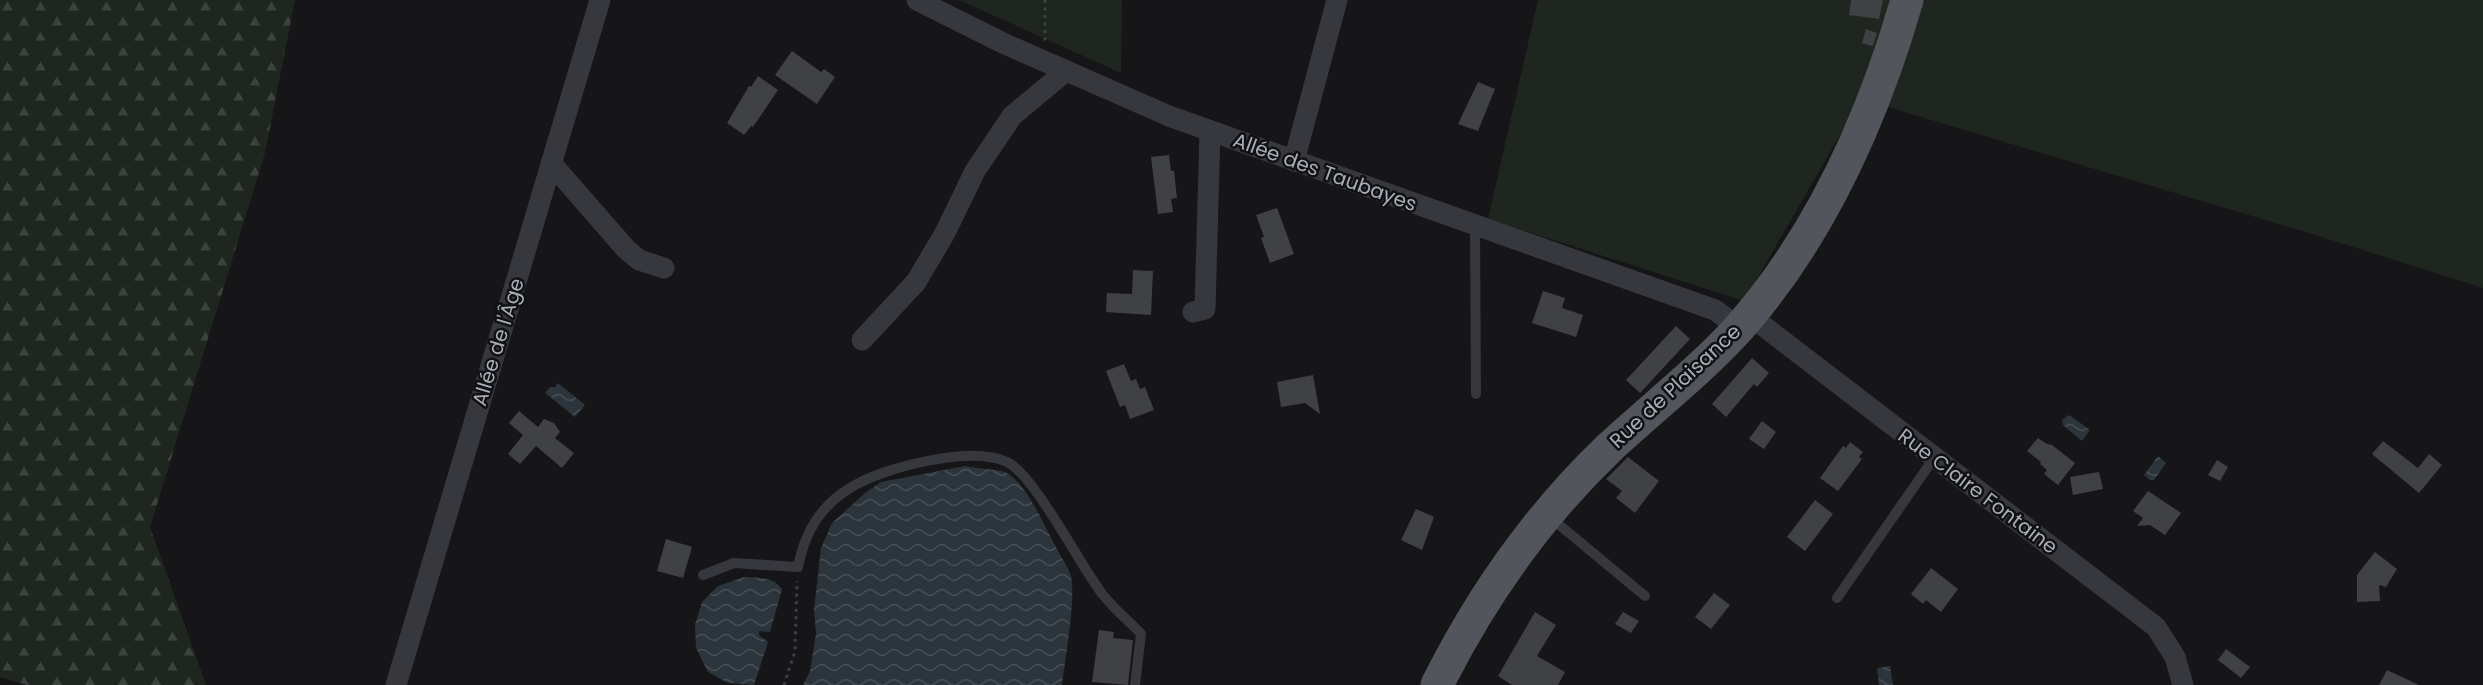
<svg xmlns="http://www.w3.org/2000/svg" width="2483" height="685" viewBox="0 0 2483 685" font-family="Poppins,sans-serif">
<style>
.green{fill:#1e261f}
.forest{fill:url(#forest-firs)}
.water{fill:url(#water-waves)}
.building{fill:#404145}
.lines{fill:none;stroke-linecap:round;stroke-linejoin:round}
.path{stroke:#3d3f44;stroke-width:3;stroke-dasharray:3 4.5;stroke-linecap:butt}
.service{stroke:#37383d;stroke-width:10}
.minor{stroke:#37383d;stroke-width:21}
.primary{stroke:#53555c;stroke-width:33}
.labels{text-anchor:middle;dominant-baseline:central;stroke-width:5;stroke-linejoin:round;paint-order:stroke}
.street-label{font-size:20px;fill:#a8adb8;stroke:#111113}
</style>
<defs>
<pattern id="forest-firs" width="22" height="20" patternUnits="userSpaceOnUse" patternTransform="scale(1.5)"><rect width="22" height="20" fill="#1e261f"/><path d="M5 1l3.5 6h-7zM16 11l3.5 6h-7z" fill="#3c433d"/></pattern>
<pattern id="water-waves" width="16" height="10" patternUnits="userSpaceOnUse" patternTransform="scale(1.5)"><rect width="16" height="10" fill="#2c353c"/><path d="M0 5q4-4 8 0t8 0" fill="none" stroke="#485056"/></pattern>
</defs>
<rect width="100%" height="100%" fill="#161618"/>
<g class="green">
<polygon points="959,0 1122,0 1121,73"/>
<polygon points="1538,0 2483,0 2483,288 2309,233 1861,99 1744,301 1488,219"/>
</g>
<polygon class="forest" points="0,0 295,0 265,153 150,527 206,685 27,685 0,677"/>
<g class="water">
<polygon points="558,383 585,405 575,417 545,393 550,387 555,387"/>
<polygon points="2069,415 2090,430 2082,441 2063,425 2062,420"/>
<polygon points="2158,456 2166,463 2154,480 2150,480 2144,475"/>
<path d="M 965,466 C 973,468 1001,470 1005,472 C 1026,482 1045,527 1056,547 C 1060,556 1068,566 1071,576 C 1076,599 1065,660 1062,685 L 803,685 L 810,671 L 816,634 L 814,610 L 821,548 L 832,523 L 865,493 L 881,482 Z"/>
<path d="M 744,577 C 759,578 772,576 782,589 L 770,632 L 759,631 L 759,635 L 768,642 L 754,685 L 728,683 L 708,672 L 696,648 L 695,625 L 702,602 L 718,586 Z"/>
<polygon points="1890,666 1893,685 1879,685 1877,668"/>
</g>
<g class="building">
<polygon points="1851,0 1883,0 1879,19 1849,15"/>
<polygon points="1866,29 1877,33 1873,46 1862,43"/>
<polygon points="792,51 821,72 824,69 835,77 817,104 775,75"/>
<polygon points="758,76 778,90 753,127 751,126 744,135 727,123 749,86 751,87"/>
<polygon points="1478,82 1495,89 1478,131 1458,124"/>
<polygon points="1169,155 1171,171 1174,171 1177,198 1171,199 1173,212 1158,214 1151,157"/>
<polygon points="1277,208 1294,254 1270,263 1261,238 1264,237 1256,215"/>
<polygon points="1133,270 1153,271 1151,315 1106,312 1107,293 1132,294"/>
<polygon points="1543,291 1565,298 1562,308 1583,315 1576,337 1532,323"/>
<polygon points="1676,326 1690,339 1640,393 1626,380"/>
<polygon points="1752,358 1769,373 1757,387 1754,384 1726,417 1712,404"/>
<polygon points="1124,364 1131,381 1136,379 1140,389 1145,387 1154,410 1130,419 1125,405 1120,407 1106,371"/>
<polygon points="1313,375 1320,414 1305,403 1281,407 1277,382"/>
<polygon points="519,411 538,427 544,419 554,423 560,432 555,438 574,453 562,468 536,446 520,464 508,454 523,435 509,423"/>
<polygon points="1762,421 1776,432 1764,449 1749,439"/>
<polygon points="2038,438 2047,444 2052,445 2075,463 2058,485 2044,474 2047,470 2040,464 2041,462 2027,451"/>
<polygon points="2383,441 2418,468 2429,454 2442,465 2419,493 2372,454"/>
<polygon points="1850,442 1863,452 1859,457 1862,459 1838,491 1820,478 1843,446 1846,448"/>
<polygon points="1628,457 1659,481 1635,513 1616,498 1622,491 1606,479"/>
<polygon points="2217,460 2228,467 2220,481 2208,475"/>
<polygon points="2099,472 2103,489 2073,495 2070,477"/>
<polygon points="2148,491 2181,513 2165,535 2150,525 2137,526 2143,518 2133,511"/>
<polygon points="1815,500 1833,514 1805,551 1787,537"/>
<polygon points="1416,509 1434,517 1422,550 1401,540"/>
<polygon points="666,539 692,547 683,578 657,571"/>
<polygon points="2375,552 2397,569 2386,587 2379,585 2380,601 2357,602 2357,575"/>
<polygon points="1931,568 1958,589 1941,612 1926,600 1923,604 1911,594"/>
<polygon points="1714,593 1730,605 1711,629 1695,617"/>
<polygon points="1535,612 1556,625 1537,656 1565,672 1558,685 1512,685 1498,676"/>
<polygon points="1623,612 1639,621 1631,633 1615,624"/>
<polygon points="1099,630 1114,632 1113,638 1133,640 1128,685 1092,682"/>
<polygon points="2226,649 2250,667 2241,678 2218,660"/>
<polygon points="2387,670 2419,685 2379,685"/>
</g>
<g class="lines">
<g class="path">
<polyline points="1045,0 1045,42"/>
<polyline points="784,685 795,651 797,581"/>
</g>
<g class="service">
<polyline points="1475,225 1476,394"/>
<polyline points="1551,518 1645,596"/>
<path d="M 703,575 L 734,563 L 798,567 C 807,520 832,492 877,475 C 909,463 975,447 1007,462 C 1034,474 1081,567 1103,595 C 1114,609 1129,621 1141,634 L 1135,685"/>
<polyline points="1837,598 1934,458"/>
</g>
<g class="minor">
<polyline points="917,0 1005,44 1169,116 1715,310 1739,328"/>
<polyline points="1294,161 1337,0"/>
<polyline points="551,163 626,249 639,260 664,268"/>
<polyline points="1193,312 1205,309 1210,131"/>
<polyline points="1749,315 2156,627 2175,657 2183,685"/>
<polyline points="862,340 916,282 945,233 975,171 1012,116 1066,71"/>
<polyline points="396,685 600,0"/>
</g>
<path class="primary" d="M 1437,685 C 1481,597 1538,516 1609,448 C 1652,408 1699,372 1739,328 C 1821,235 1873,118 1907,0"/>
</g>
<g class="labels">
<g class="street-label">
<text transform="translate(1325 172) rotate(20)">Allée des Taubayes</text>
<text transform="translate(498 342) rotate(-73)">Allée de l'Âge</text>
<text transform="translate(1675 386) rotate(-43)">Rue de Plaisance</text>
<text transform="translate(1978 491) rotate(37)">Rue Claire Fontaine</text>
</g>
</g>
</svg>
